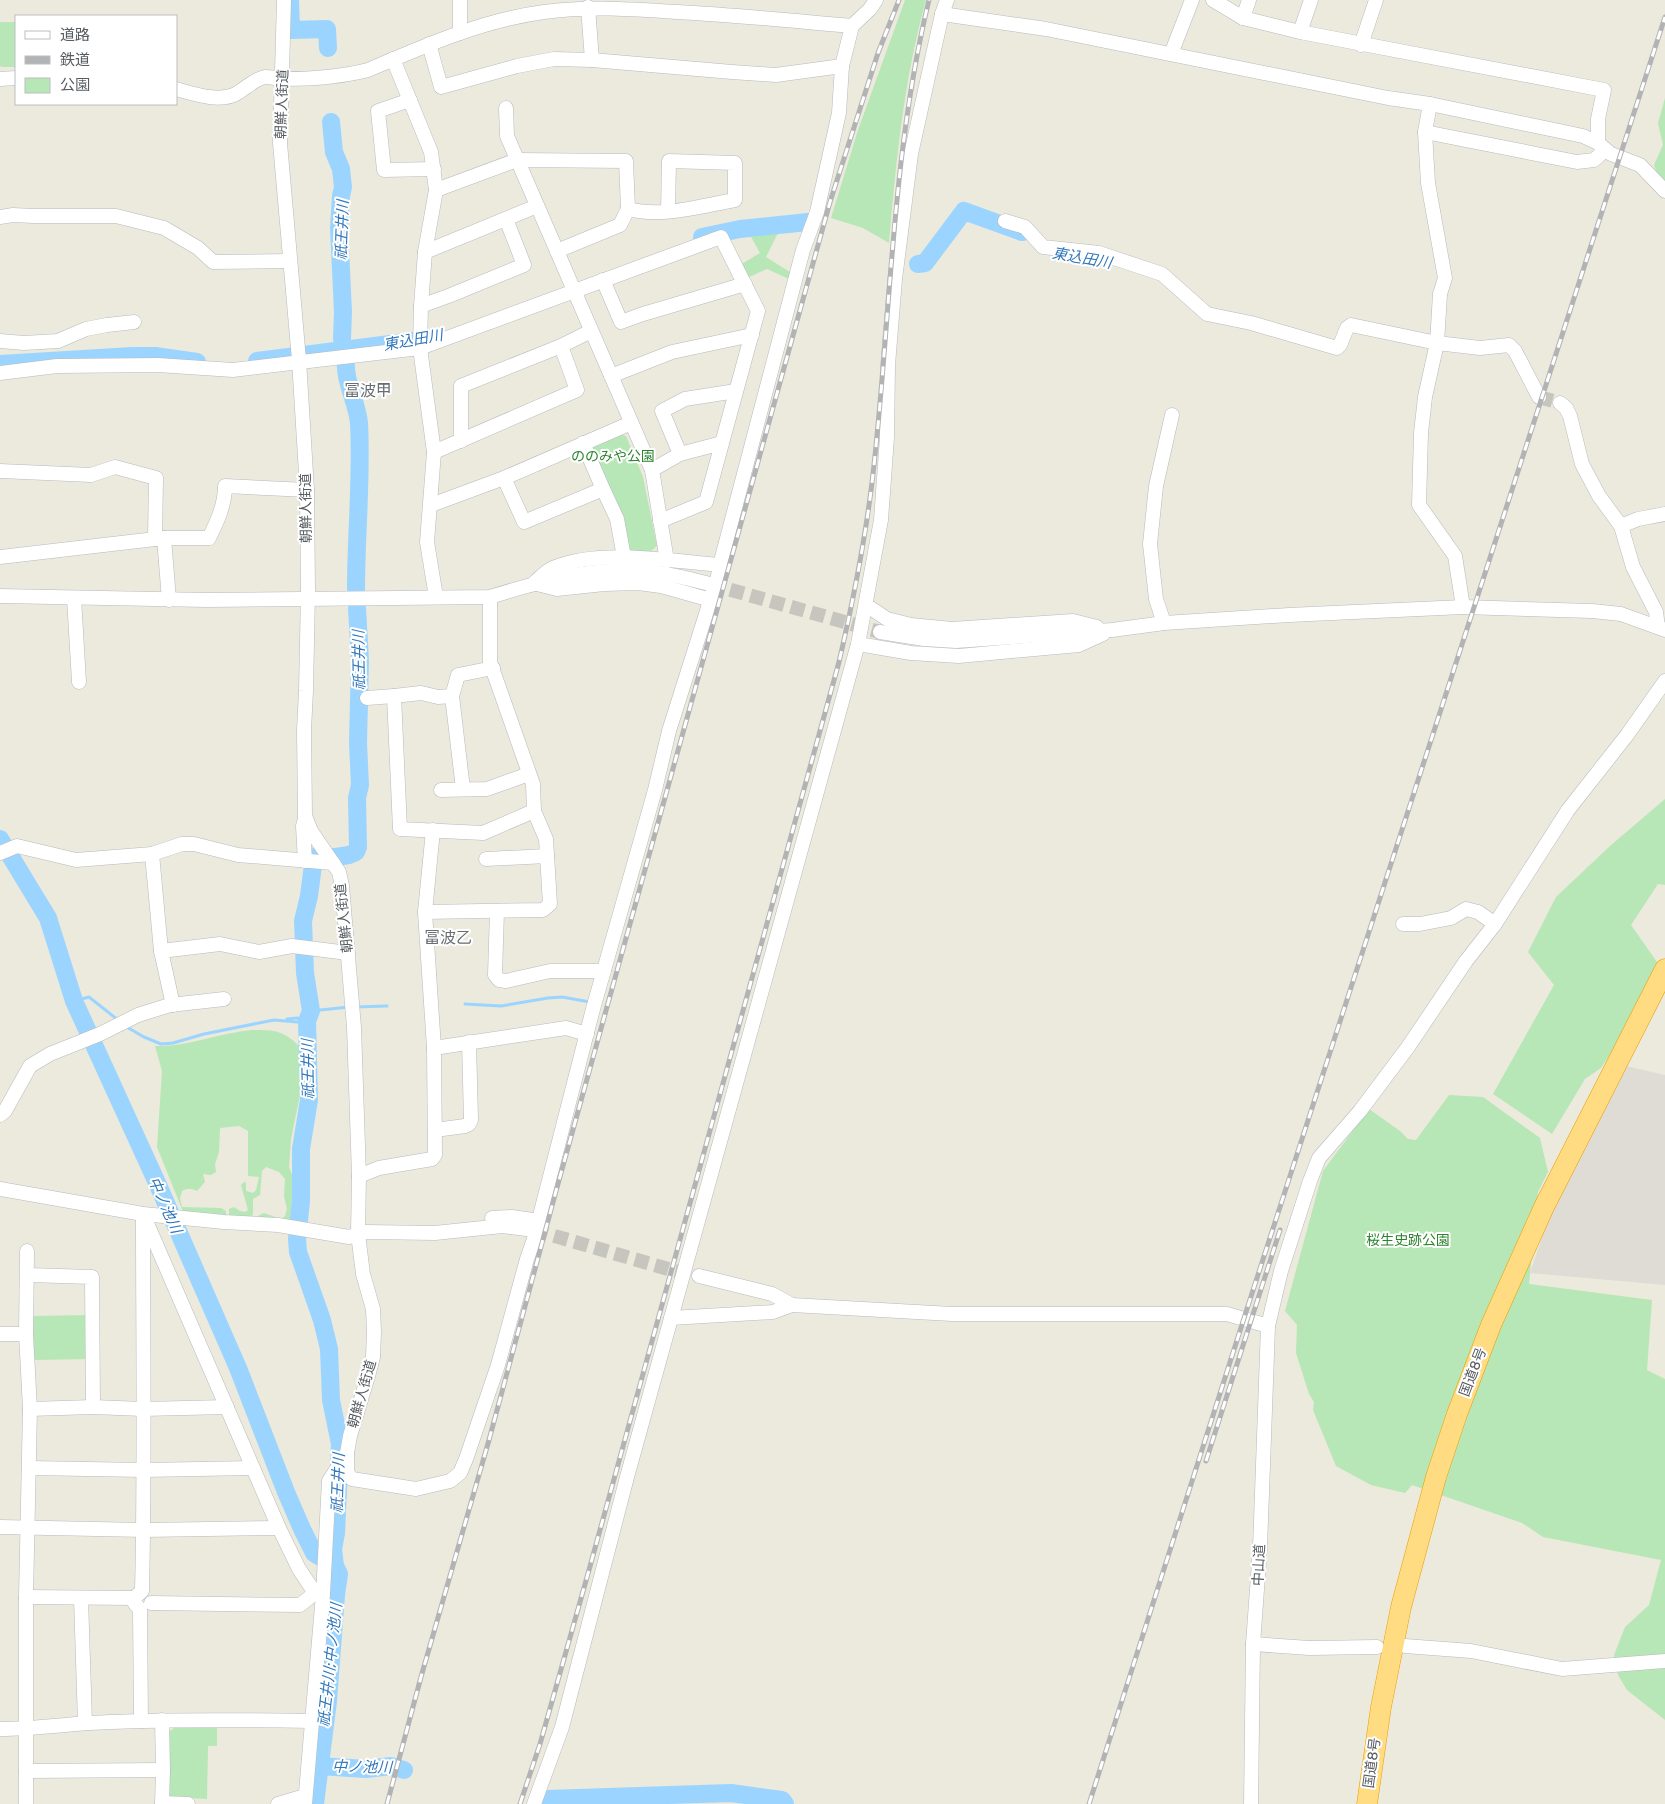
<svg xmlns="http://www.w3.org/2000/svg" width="1665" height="1804" viewBox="0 0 1665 1804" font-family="Rubik,'Noto Sans JP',sans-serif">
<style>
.industrial{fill:#dfdcd6}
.green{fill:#b7e7b6}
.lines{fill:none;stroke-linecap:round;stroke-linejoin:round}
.stream{stroke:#9bd5ff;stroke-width:3}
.river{stroke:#9bd5ff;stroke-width:18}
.minor-tunnel{stroke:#c7c6be;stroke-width:14;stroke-dasharray:14 7;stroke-linecap:butt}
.minor-casing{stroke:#b6babf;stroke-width:15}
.highway-casing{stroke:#ea9c00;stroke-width:21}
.minor{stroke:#fff;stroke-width:14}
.highway{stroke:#ffdc82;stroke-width:20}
.rail-casing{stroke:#b2b3b4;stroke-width:5}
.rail{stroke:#fff;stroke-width:3;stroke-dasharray:9;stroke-linecap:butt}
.labels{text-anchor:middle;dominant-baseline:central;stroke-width:4;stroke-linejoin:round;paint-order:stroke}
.street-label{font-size:14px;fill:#575c61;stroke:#fff}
.park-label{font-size:14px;fill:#2c842e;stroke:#fff}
.water-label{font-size:15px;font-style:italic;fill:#3076ba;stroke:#fff}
.quarter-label{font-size:16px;fill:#686e73;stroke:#fff}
</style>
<rect width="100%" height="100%" fill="#ece9dd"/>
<polygon class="industrial" points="1626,1066 1665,1075 1665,1285 1530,1273 1552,1208"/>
<g class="green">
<path d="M 905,0 L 926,0 C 904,79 896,161 889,243 L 863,228 L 831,218 L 858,130 Z"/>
<polygon points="0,22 16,22 16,67 1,67 0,65"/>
<polygon points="1665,98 1665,197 1654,165 1663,145 1658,123"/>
<polygon points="779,231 766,257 793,274 789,279 767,269 747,278 740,265 760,253 750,235"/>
<polygon points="620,434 626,436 643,477 657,546 651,551 629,551 590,452 592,446"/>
<polygon points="1665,799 1665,885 1658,884 1631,925 1664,972 1601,1068 1585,1079 1552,1134 1493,1094 1554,985 1528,952 1556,897 1610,846"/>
<path d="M 252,1030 C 274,1030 283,1030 299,1046 L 300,1095 L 291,1139 L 289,1167 L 294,1180 L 291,1221 L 261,1222 L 259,1215 L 264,1213 L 281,1219 L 285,1216 L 287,1209 L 284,1196 L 285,1179 L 279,1172 L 266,1167 L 262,1171 L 260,1195 L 253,1199 L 253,1213 L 251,1220 L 229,1218 L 229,1209 L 234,1207 L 240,1211 L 245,1212 L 248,1210 L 241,1185 L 244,1182 L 246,1183 L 246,1191 L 253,1193 L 256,1190 L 259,1177 L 248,1176 L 248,1131 L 239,1126 L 220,1128 L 219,1152 L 215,1164 L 216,1172 L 211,1175 L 203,1174 L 205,1182 L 197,1191 C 191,1188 188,1188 182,1191 L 180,1198 L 182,1207 L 221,1208 L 226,1211 L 226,1219 L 184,1214 L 157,1147 L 162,1071 L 155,1046 C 188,1047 219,1033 252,1030 Z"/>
<polygon points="1449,1095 1483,1097 1540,1138 1548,1172 1538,1192 1529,1284 1652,1300 1647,1370 1665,1379 1665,1720 1627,1690 1618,1675 1614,1655 1625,1627 1649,1605 1661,1560 1543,1537 1522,1523 1412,1485 1405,1493 1371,1485 1336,1466 1313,1410 1314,1402 1309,1394 1296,1353 1297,1325 1285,1311 1323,1171 1369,1109 1400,1131 1408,1139 1416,1140"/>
<polygon points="89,1315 89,1359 34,1360 33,1316"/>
<polygon points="175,1727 217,1728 217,1746 208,1746 207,1799 172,1797 168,1795 168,1733"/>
</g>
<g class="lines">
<g class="stream">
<polyline points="74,1001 89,997 118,1020"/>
<polyline points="465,1004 501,1006 548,998 562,997 590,1002"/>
<polyline points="355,1007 387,1006"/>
<polyline points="311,1011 349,1007"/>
<polyline points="287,1019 297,1018 303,1020"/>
<polyline points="125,1026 144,1037 161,1044 173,1043 204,1034 274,1020 297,1022 307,1021"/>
</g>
<g class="river">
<polyline points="290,0 291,30 327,29 328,48"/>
<polyline points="331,122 334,152 341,169 343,187 341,196 339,228 343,312 342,339"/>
<polyline points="702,237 740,229 808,222"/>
<polyline points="918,264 925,263 964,211 1022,232"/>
<path d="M 346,359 C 344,382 357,401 359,423 C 362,478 356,534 356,589"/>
<polyline points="257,361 437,338"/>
<polyline points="0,364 132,356 155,356 197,362"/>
<polyline points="0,839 48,918 74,1001 158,1185 238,1368 286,1492 302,1529 314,1553 335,1566"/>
<polyline points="319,1766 366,1769 391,1766 404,1770"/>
<polyline points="547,1799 731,1793 782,1800 785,1804"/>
<polyline points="315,1804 328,1701 336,1595 339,1574 335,1566 333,1549 336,1533 340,1444 331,1400 329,1349 322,1320 298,1252 297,1239 301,1201 301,1149 309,1100 307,1021 311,1011 305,973 303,921 309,896 314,857 336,857 349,855 356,852 358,847 357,798 360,785 358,743 360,661 357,608"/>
</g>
<g class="minor-tunnel">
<polyline points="1539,397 1560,403"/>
<polyline points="710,584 880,632"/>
<polyline points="534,1230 675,1271 699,1276"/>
</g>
<g class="minor-casing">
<g id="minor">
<polyline points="284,0 280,143 299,360 307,490 308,591 306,691 304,730 305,816 311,831 339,872 342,886 354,1027 359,1176 358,1234 363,1274 373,1309 374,1332 373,1357 368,1376 350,1436 347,1453 329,1481 323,1594 305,1804"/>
<polyline points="460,0 460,33"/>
<polyline points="1213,0 1243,18 1300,32 1604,90 1598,119 1598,143"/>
<polyline points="588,7 592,60"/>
<polyline points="942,14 1046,29 1388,98 1430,104 1583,136 1598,143 1611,154 1640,165 1665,191"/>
<polyline points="1243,18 1249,0"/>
<polyline points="852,26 870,9 876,0"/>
<polyline points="1300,32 1311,0"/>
<polyline points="429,44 441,87 517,66 554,59 592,60 732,72 776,75 842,66"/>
<polyline points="1361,45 1376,0"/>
<polyline points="1171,54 1192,0"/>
<polyline points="393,59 431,152 436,190 425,252 421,306 420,348 434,452 427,542 436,597"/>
<polyline points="0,79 16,78"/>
<path d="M 176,89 C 194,94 222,104 239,92 C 247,87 255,79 265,77 C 271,77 278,79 284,79 C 312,79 341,77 368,70 C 424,46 483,20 544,12 C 589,6 633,9 677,12 C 736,15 794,21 852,26 L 842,66 L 839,113 L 817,212 L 803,250 L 720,565 L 718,576 L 669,731 L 655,790 L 593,1009 L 534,1239 L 527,1259 L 498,1365 L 466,1459 L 460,1473 L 450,1481 L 416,1489 L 352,1479 L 347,1473 L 347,1453"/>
<polyline points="410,100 378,111 384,170 434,169"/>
<polyline points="1430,104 1425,132 1428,183 1445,278 1440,294 1437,343 1425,397 1421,433 1419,505 1455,556 1463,607"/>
<polyline points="506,108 507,136 652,470 667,561"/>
<polyline points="1425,132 1577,162 1594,160 1605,150"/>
<path d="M 436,190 L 517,160 L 626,161 L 628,209 C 662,218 700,206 735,200 L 735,163 L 669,161 L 668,211"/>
<polyline points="0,217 13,215 34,216 116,216 164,228 198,248 213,262 289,261"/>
<polyline points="1005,221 1025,227 1043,247 1099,253 1162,274 1207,314 1251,323 1337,348 1340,345 1347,328 1351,325 1437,343 1480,348 1509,345 1515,351 1539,397"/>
<polyline points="557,251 620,225 628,209"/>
<polyline points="425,252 537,206"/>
<polyline points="603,280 621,322 643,314 745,284"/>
<polyline points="421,306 451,295 524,265 506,219"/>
<polyline points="0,341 24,343 58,341 86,329 107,325 134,322"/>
<polyline points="0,373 57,366 158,365 233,370 420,348 721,237 758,311 706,502 660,521"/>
<polyline points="611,376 672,352 752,335"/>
<polyline points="1560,403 1566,408 1570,416 1582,464 1599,496 1621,526 1633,567 1656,612 1658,627"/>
<polyline points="461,441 461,386 561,346 591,331"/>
<polyline points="434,452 577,390 561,346"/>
<polyline points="680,454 662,411 685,399 736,391"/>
<polyline points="652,470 680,454 722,443"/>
<polyline points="0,471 91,475 115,467 156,478 155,539"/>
<polyline points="504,478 524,522 603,489 583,443"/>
<polyline points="603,489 617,519 624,557"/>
<polyline points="431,505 504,478 631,423"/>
<polyline points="1621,526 1638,519 1665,514"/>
<polyline points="164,538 169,600"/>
<path d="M 0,557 L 164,538 L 209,538 C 217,522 225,505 225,486 L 307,490"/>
<path d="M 535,582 C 540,578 546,571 553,568 C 599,548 670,561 720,565"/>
<polyline points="537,584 557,589 604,584 638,583 661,586 711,600"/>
<path d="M 0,596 L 207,600 L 490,597 C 538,582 588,568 638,571 C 663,572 686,578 710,584"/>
<polyline points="74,598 79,682"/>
<polyline points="866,605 887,619 911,625 952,629 1073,621 1097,627"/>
<polyline points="1164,623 1156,599 1150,544 1156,486 1172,415"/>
<polyline points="880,632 924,639 956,641 1112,630 1164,623 1289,615 1463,607 1592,611 1621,614 1665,630"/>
<polyline points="858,644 911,653 959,656 1079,645 1103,634"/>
<polyline points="452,696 438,697 421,693 394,696 400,829 483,833 534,811 533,784 490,662 490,597"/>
<polyline points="367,698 394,696"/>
<polyline points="463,789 452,696 458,675 493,668"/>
<polyline points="441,790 487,789 529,774"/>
<polyline points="305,819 303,826 305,861"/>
<polyline points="0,853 17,846 76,860 152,854 182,844 194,844 238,855 333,863"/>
<polyline points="152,854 161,951"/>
<polyline points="486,859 547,856"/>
<polyline points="497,911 495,975 499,980 506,981 550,971 604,971"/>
<polyline points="425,912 543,910 550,904 546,839 534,811"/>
<polyline points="1403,924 1420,924 1451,918 1466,909 1478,912 1495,924"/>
<polyline points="173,1005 161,951 220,944 259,952 292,946 348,953"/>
<polyline points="434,1048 566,1028 587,1034"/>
<polyline points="0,1115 5,1111 30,1066 50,1054 100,1034 138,1015 170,1005 224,999"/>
<polyline points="435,1130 465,1126 469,1124 471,1120 469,1042"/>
<polyline points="359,1176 379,1168 432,1159 435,1155 434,1048 425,912 433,830"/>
<polyline points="0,1189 143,1214 224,1222 278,1225 349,1237 366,1232 435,1233 502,1226 534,1230"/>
<polyline points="492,1218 512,1217 539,1221"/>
<polyline points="146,1221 279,1528 299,1569 315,1593"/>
<polyline points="28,1275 92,1277 93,1407"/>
<polyline points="699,1276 772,1294 792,1305"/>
<polyline points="671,1318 773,1312 792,1305 952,1314 1227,1314 1268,1326"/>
<polyline points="0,1334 26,1334"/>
<polyline points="30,1409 93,1407 143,1409 227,1407"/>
<polyline points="29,1468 144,1470 253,1468"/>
<polyline points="0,1527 144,1530 279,1528"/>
<polyline points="26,1597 134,1598"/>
<polyline points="81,1598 85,1723"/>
<polyline points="151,1603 300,1605 315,1593 323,1594"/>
<polyline points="1253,1644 1309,1648 1377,1647"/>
<polyline points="1405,1646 1471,1651 1562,1669 1665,1661"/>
<polyline points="162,1720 163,1770 162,1804"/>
<path d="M 141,1721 L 140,1609 L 135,1604 L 134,1598 L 142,1591 C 145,1465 143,1340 143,1214"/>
<path d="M 0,1729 C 37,1729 73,1723 110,1722 C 178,1719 245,1720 313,1721"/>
<polyline points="26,1771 163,1770"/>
<polyline points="162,1803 188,1804"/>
<polyline points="26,1804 26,1597 30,1409 26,1334 27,1251"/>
<polyline points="278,1804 305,1796"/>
<polyline points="534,1804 562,1727 627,1477 858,644 881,520 887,437 888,365 895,279 911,154 942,14 947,0"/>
<polyline points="1251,1804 1253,1644 1260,1548 1268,1326 1281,1271 1310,1181 1319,1158 1360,1111 1408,1047 1466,961 1495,924 1568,810 1627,735 1665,681"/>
</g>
</g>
<g class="highway-casing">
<polyline id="highway" points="1367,1804 1381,1707 1401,1607 1436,1477 1457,1414 1491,1325 1544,1207 1665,969"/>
</g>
<use href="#minor" class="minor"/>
<use href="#highway" class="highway"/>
<g class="rail-casing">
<g id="rail">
<polyline points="1206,1461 1280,1230"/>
<polyline points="387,1804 421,1677 489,1440 556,1191 830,202 878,53 899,0"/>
<path d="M 520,1804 L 540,1744 L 589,1570 L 839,662 C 854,597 867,532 874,465 C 891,310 892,152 929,0"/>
<polyline points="1089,1804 1246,1312 1665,17"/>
</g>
</g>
<use href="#rail" class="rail"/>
</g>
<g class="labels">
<g class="street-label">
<text transform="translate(282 104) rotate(-88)">朝鮮人街道</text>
<text transform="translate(306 508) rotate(-91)">朝鮮人街道</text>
<text transform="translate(344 918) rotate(-96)">朝鮮人街道</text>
<text transform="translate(1473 1372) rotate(-69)">国道8号</text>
<text transform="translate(362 1394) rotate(-74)">朝鮮人街道</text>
<text transform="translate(1259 1565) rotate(-87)">中山道</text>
<text transform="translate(1372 1763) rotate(-82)">国道8号</text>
</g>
<g class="park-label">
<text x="613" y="456">ののみや公園</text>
<text x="1408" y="1240">桜生史跡公園</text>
</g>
<g class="water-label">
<text transform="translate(342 230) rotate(-88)">祇王井川</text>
<text transform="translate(1082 258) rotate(10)">東込田川</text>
<text transform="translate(413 340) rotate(-10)">東込田川</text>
<text transform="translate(359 660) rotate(-91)">祇王井川</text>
<text transform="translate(308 1069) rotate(-91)">祇王井川</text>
<text transform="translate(165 1205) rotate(66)">中ノ池川</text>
<text transform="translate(338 1483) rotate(-88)">祇王井川</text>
<text transform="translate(330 1665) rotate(-84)">祇王井川;中ノ池川</text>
<text transform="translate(362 1767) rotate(1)">中ノ池川</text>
</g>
<g class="quarter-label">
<text x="368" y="390">冨波甲</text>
<text x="448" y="937">冨波乙</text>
</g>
</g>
<rect x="15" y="15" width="162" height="90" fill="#ffffff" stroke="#bcbec0"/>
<rect x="25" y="31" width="25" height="8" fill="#ffffff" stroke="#bcbec0"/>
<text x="60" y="40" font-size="15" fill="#575c61">道路</text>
<rect x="25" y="56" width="25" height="8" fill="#b2b3b4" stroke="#bcbec0"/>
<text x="60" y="65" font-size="15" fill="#575c61">鉄道</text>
<rect x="25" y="78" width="25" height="15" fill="#b7e7b6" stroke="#bcbec0"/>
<text x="60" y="90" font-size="15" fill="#575c61">公園</text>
</svg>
